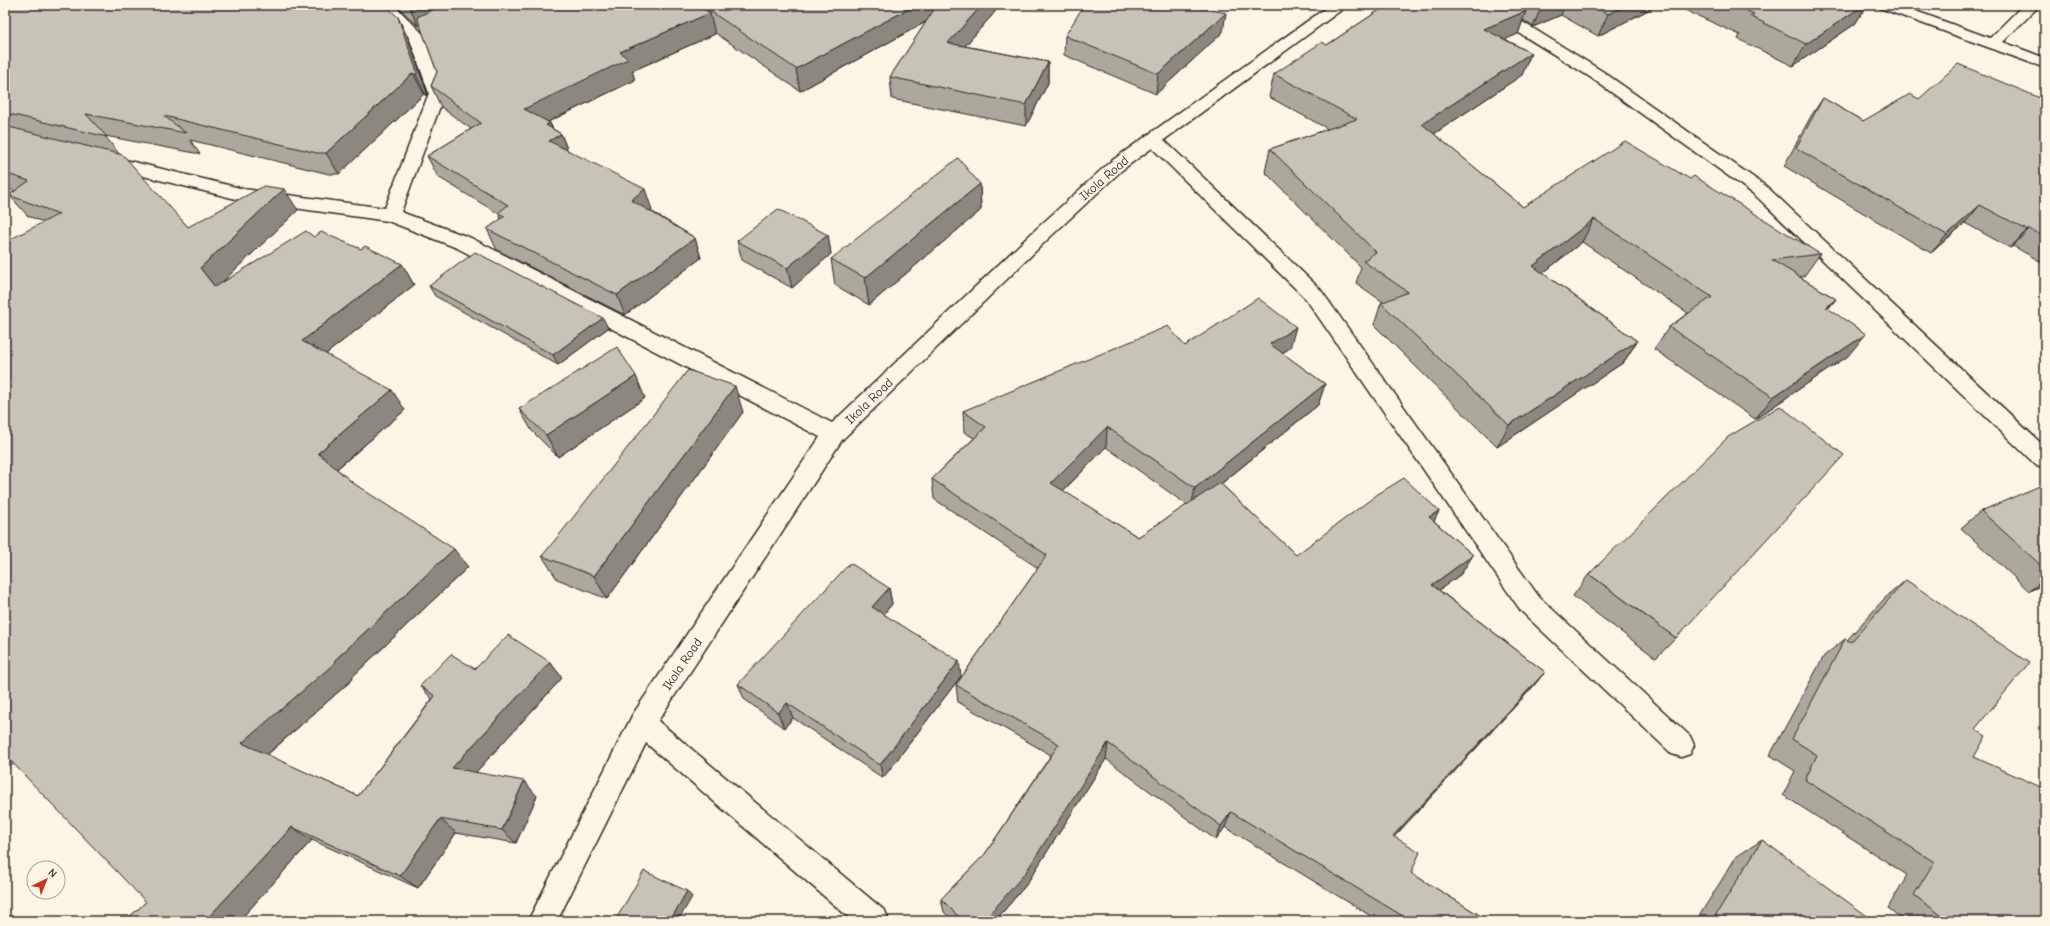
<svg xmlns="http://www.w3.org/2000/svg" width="2050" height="926" viewBox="0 0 2050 926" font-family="'Comic Neue',sans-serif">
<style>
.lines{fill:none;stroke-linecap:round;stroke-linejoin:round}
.minor-casing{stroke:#2b2b2b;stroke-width:3}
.minor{fill:#fcf5e5;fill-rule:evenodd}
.wall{fill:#aca89d;stroke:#2b2b2b;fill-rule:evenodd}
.shaded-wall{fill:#8c8880;stroke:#2b2b2b}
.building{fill:#c8c3b7;stroke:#2b2b2b}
.labels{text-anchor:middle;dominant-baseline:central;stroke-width:4;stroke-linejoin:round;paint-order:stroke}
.street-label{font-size:13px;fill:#2b2b2b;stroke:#fcf5e5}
</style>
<rect width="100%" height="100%" fill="#fcf5e5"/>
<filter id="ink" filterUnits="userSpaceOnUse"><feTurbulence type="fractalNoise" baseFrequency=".025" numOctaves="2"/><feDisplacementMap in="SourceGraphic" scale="8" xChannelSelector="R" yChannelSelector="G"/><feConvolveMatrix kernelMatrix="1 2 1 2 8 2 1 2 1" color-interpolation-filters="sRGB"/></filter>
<g filter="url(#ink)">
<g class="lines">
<g class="minor-casing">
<g id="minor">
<polygon points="377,5 394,5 424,35 445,93 401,212 471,238 832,423 1034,231 1110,162 1330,5 1348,5 1164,140 1320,289 1539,597 1690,736 1694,745 1690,754 1681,757 1672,754 1521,611 1306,299 1152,148 1122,170 1048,239 842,440 658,721 885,911 889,921 853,921 646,743 557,921 528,921 633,714 820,437 457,248 388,221 244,201 99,165 96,161 99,157 105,155 244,189 385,208 429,93 409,37"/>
<polygon points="1476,5 1495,5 1602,71 1767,187 2045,447 2045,469 2037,466 1755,195 1590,77 1479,8"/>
<polygon points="1877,5 1899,5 1990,38 2023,5 2040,5 2003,42 2045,58 2045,68 1880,8"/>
</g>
</g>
<use href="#minor" class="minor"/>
</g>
<g class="wall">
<polygon points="5,5 408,38 427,93 426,96 424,94 339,174 329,174 190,140 200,154 105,136 120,155 188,227 298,210 222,282 314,237 361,249 402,264 414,285 326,354 405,410 337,469 353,483 468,567 352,677 353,679 267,755 358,796 432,699 420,686 475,669 550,662 562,678 476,772 537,796 516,843 456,833 418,888 312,840 239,921 125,921 146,902 43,222 28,216 9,195 15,191 5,188"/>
<polygon points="396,5 1001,5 965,46 1048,62 1048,83 1026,126 892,99 890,77 926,22 800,91 714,32 715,34 632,71 635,80 548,122 550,123 553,129 561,134 568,151 652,210 651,211 695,238 701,258 625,315 497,250 487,229 501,219 499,214 438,177 427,156 471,129 441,107 431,86 437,72 420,25 418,26"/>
<polygon points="1387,5 1658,5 1598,36 1561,15 1533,27 1523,20 1518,34 1505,39 1531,53 1522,75 1434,134 1523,207 1820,254 1804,276 1800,277 1836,299 1828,309 1848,356 1755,419 1654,349 1669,327 1688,313 1582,242 1543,273 1637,341 1624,362 1497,447 1374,325 1381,303 1383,302 1356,283 1361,267 1265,172 1270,149 1328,129 1269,97 1274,74 1327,45"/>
<polygon points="1674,5 1867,5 1855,24 1793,66 1738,39 1740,35"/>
<polygon points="1223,32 1156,94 1064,55 1065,36"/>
<polygon points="1823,98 1863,121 1919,99 2045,100 2045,264 2013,246 2010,248 1965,223 1931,253 1784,166 1811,116"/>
<polygon points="980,184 981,210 869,305 835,285 831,259"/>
<polygon points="828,235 831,254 792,288 742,260 737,241"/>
<polygon points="429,286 608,328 558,365 435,296"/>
<path d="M 1185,346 L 1290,348 L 1282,353 L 1325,384 L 1318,405 L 1221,484 L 1296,555 L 1439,511 L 1434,521 L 1473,555 L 1461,574 L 1439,590 L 1545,672 L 1531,689 L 1394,837 L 1411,873 L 1489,921 L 1379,921 L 1225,827 L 1216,840 L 1106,759 L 1026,885 L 995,921 L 953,921 L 944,912 L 941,899 L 985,854 L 1051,755 L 958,702 L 956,685 L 1038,568 L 934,499 L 932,479 L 974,438 L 964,432 L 963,411 ZM 1106,447 L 1187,505 L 1138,537 L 1063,491 Z"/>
<polygon points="645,398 558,457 532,431 519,409"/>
<polygon points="743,412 607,599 557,579 542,556"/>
<polygon points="2045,488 2045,584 2029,591 1961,528 1981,511"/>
<polygon points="1589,574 1676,638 1656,658 1573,596"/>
<polygon points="1906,580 1975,729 1974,757 2045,921 1905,921 1888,908 1907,875 1783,795 1795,771 1770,755 1824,656 1845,639 1847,640 1884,599"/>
<polygon points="889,588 892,604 884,614 961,676 883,778 793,718 784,728 744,699 738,684"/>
<polygon points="1762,840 1868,921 1696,921 1736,857"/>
</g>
<g class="shaded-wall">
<polygon points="410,5 464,5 418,26 409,6"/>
<polygon points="916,5 949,5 949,9 800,91 796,69"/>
<polygon points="982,5 1001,5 949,64 948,43"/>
<polygon points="1542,5 1565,5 1561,15 1533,27"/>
<polygon points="1626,5 1658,5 1598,36 1608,14"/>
<polygon points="1864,5 1867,5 1855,24 1793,66 1806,44"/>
<polygon points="1526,11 1518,34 1476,52 1484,29"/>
<polygon points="710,13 715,34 632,71 635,80 533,129 524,109 620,52"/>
<polygon points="1226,13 1223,32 1156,94 1158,74"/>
<polygon points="398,17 408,38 427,93 426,96 416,75"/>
<polygon points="1531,53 1522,75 1414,147 1422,124"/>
<polygon points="1048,62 1048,83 1026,126 1026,105"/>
<polygon points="413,73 424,94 339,174 326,153"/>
<polygon points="550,123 556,137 561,134 569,155 549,141 546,125"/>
<polygon points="980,184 981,210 869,305 865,278"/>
<polygon points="284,189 298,210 216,288 200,268"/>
<polygon points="645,189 652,210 639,221 631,200"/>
<polygon points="1980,205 1965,223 1931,253 1947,235"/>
<polygon points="1594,219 1582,242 1523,289 1533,266"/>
<polygon points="2029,229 2013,246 2010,248 2027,230"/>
<polygon points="828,235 831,254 792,288 787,268"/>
<polygon points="695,238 701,258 625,315 617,295"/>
<polygon points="402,264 414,285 317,361 302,341"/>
<polygon points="1836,299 1818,321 1826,307"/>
<polygon points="603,318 608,328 558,365 553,355"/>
<polygon points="1296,327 1290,348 1264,365 1270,344"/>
<polygon points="1866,334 1848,356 1755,419 1773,397"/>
<polygon points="1637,341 1624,362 1497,447 1509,425"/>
<polygon points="636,376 645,398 558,457 546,435"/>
<polygon points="1325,384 1318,405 1191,508 1195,488"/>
<polygon points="735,386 743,412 607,599 594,576"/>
<polygon points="392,390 405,410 333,472 318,453"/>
<polygon points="1107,427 1106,447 1051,503 1051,483"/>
<polygon points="1439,511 1429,531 1429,517"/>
<polygon points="454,549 468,567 352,677 353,679 262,759 242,743 334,661"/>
<polygon points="1473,555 1461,574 1422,603 1432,585"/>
<polygon points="2045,579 2045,584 2029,591"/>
<polygon points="889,588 892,604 876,623 872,607"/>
<polygon points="959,661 961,676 883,778 880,765"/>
<polygon points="550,662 562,678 467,782 452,768"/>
<polygon points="1545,672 1531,689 1382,850 1393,836"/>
<polygon points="787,703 793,718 784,728 778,713"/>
<polygon points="1108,743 1106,759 1026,885 995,921 984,921"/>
<polygon points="5,749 21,758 5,771"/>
<polygon points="524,781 537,796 516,843 502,830"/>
<polygon points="1231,812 1225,827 1216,840 1221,826"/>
<polygon points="440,819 456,833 418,888 400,876"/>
<polygon points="292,827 312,840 239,921 205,921"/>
<polygon points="687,891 692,897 678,921 670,921"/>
</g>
<g class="building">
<polygon points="5,5 385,5 398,17 417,72 416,75 413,73 326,153 317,153 164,116 186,133 86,114 107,137 5,113"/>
<polygon points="443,5 697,5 710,13 620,52 628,59 524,109 550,123 546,125 561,134 549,141 645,189 631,200 695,238 617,295 487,229 505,216 498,213 508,205 427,156 481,123 431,86 437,72 417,17"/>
<polygon points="701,5 916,5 796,69"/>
<polygon points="937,5 982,5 948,43 1048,62 1026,105 890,77"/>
<polygon points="1084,5 1185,5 1226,13 1158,74 1065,36"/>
<polygon points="1387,5 1516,5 1526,11 1484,29 1531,53 1422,124 1523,207 1625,141 1690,179 1694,176 1820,254 1772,260 1836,299 1826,307 1866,334 1773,397 1669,327 1712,297 1594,219 1533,266 1637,341 1509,425 1381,303 1408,292 1363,261 1376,252 1270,149 1357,119 1274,74 1322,42 1327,45"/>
<polygon points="1592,5 1626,5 1608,14"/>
<polygon points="1735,5 1864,5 1806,44 1750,16 1754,14"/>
<polygon points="1958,64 2045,100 2045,237 2029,229 2027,230 1980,205 1947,235 1796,148 1823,98 1863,121 1910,94 1919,99"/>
<polygon points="5,126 123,155 188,227 264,186 284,189 200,268 215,287 306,231 314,237 321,232 361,249 365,246 402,264 302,341 392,390 318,453 353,483 454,549 334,661 336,662 242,743 358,796 435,696 420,686 451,654 475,669 508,635 550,662 452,768 524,781 502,830 440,819 400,876 292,827 205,921 125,921 146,902 5,755 5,242 59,214 9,195 29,181 5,173"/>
<polygon points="958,158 980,184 865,278 831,259"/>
<polygon points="778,209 828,235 787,268 737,241"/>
<polygon points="475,252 603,318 553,355 429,286"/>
<polygon points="1258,298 1296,327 1270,344 1325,384 1195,488 1107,427 1051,483 1138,537 1220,483 1296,555 1378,494 1404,478 1439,511 1429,517 1473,555 1432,585 1545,672 1393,836 1420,852 1411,873 1489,921 1411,921 1231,812 1221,826 1108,743 1026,872 984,921 963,921 941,899 985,854 1059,744 956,685 1047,555 932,479 986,427 963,411 1168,326 1185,346"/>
<polygon points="617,347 636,376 546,435 519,409"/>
<polygon points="688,370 735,386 594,576 542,556 568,524"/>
<polygon points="1780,406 1844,455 1676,638 1589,574 1728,437"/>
<polygon points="2042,485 2045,488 2045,569 1981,511"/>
<polygon points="850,563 889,588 872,607 959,661 880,765 787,703 778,713 738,684"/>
<polygon points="1906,580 2029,663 1975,729 1986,736 1974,757 2045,789 2045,921 1949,921 1914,895 1934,862 1805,780 1817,755 1792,739 1845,639 1851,642"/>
<polygon points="1762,840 1870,918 1868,921 1712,921"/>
<polygon points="644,871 687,891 670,921 615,921"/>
</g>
</g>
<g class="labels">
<g class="street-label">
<text transform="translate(1104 178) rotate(-41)">Ikola Road</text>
<text transform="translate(869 401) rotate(-44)">Ikola Road</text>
<text transform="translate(682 664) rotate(-56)">Ikola Road</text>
</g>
</g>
<rect width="2050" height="926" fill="none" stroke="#fcf5e5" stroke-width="20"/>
<rect x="10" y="10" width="2030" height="906" fill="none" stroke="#2b2b2b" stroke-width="1.5" filter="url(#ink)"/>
<g transform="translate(46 880) rotate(43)"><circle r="19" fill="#fcf5e5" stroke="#a8a49b"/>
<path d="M0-3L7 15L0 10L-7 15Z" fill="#c8321e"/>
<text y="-6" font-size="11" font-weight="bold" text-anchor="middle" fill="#2b2b2b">N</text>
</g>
</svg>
